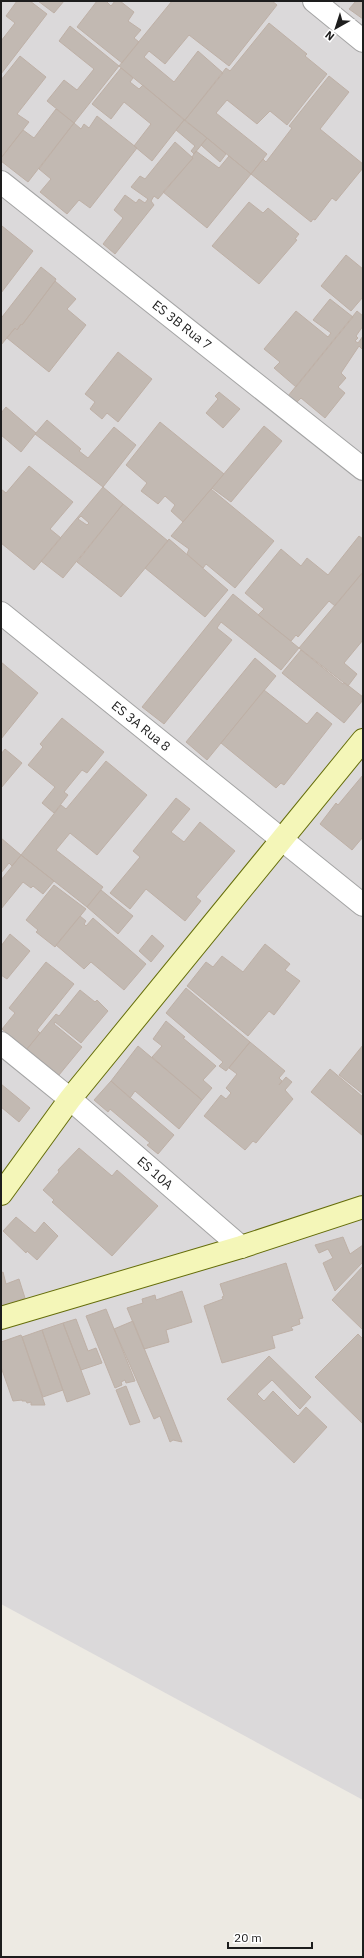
<svg xmlns="http://www.w3.org/2000/svg" width="364" height="1958" font-family="'IBM Plex Sans',sans-serif">
  <rect width="100%" height="100%" fill="#edeae3"/>
  <path fill="#dbd9da" d="M 1,1 L 363,1 L 363,1800 L 1,1604 Z"/>
  <path fill="#c2b9b2" stroke="#beb0a6" fill-rule="evenodd" d="M 17,1 L 30,1 L 47,14 L 1,74 L 1,41 L 15,23 L 6,16 Z
    M 38,1 L 64,1 L 54,13 Z
    M 97,1 L 106,1 L 111,6 L 115,1 L 120,1 L 134,12 L 128,21 L 141,30 L 134,38 L 139,42 L 122,63 L 77,27 Z
    M 172,1 L 272,1 L 277,5 L 229,66 L 189,35 L 165,64 L 149,51 L 144,57 L 174,82 L 198,51 L 223,73 L 185,120 L 119,66 Z
    M 356,1 L 363,1 L 363,19 L 349,9 Z
    M 269,23 L 307,54 L 305,56 L 327,74 L 287,125 L 270,111 L 257,124 L 227,100 L 216,113 L 267,154 L 251,174 L 185,120 L 226,68 L 230,71 Z
    M 70,26 L 119,66 L 74,123 L 47,101 L 64,80 L 77,90 L 94,69 L 59,41 Z
    M 20,56 L 46,77 L 17,114 L 29,122 L 1,158 L 1,80 Z
    M 121,68 L 133,78 L 130,82 L 139,89 L 143,85 L 184,120 L 152,161 L 134,146 L 151,124 L 124,102 L 111,119 L 92,104 Z
    M 329,76 L 349,92 L 320,129 L 363,164 L 363,168 L 336,201 L 332,198 L 315,220 L 313,219 L 311,222 L 251,174 L 263,159 L 266,162 L 292,128 L 289,126 Z
    M 56,109 L 74,123 L 28,182 L 1,161 L 1,158 L 23,130 L 34,138 Z
    M 97,116 L 137,148 L 90,208 L 79,200 L 67,214 L 40,192 L 51,179 L 39,169 L 74,123 L 81,129 L 84,124 L 89,128 Z
    M 184,120 L 207,138 L 194,154 L 191,151 L 195,146 L 176,130 Z
    M 207,138 L 226,154 L 220,162 L 201,145 Z
    M 175,142 L 193,158 L 158,199 L 154,196 L 151,201 L 154,205 L 115,254 L 103,244 L 123,218 L 114,210 L 125,195 L 136,203 L 139,199 L 145,203 L 148,199 L 131,187 L 140,176 L 145,179 Z
    M 196,151 L 219,168 L 229,156 L 251,174 L 207,228 L 163,192 L 193,158 L 192,157 Z
    M 249,202 L 263,213 L 268,208 L 299,234 L 295,239 L 297,240 L 259,284 L 212,246 Z
    M 2,226 L 33,251 L 1,293 L 1,227 Z
    M 346,255 L 363,269 L 363,297 L 351,311 L 321,286 Z
    M 41,267 L 56,279 L 55,281 L 22,325 L 21,324 L 17,330 L 15,328 L 1,345 L 1,316 L 2,317 Z
    M 55,281 L 76,299 L 67,309 L 86,325 L 49,372 L 7,338 L 15,328 L 17,330 L 21,324 L 22,325 Z
    M 330,299 L 353,317 L 296,387 L 274,368 L 280,362 L 264,349 L 296,311 L 328,337 L 331,333 L 313,320 Z
    M 357,311 L 363,316 L 363,326 L 356,336 L 358,338 L 355,341 L 358,343 L 363,336 L 363,350 L 359,346 L 341,373 L 346,378 L 338,387 L 345,393 L 325,418 L 301,398 L 297,402 L 288,396 Z
    M 118,352 L 152,379 L 118,422 L 107,413 L 102,419 L 90,409 L 95,402 L 85,394 Z
    M 219,392 L 240,409 L 223,428 L 206,413 L 218,399 L 215,396 Z
    M 6,407 L 36,433 L 21,452 L 1,435 L 1,413 Z
    M 47,420 L 81,449 L 79,451 L 88,458 L 114,427 L 136,445 L 103,487 L 35,434 Z
    M 160,422 L 224,474 L 183,522 L 171,511 L 175,505 L 165,496 L 158,504 L 141,491 L 147,483 L 126,465 Z
    M 264,426 L 282,441 L 231,502 L 212,488 Z
    M 29,466 L 73,502 L 50,529 L 61,538 L 34,570 L 1,543 L 1,489 L 6,493 Z
    M 103,487 L 123,504 L 63,578 L 41,561 ZM 81,516 L 89,523 L 87,525 L 78,519 Z
    M 211,489 L 274,541 L 235,588 L 206,564 L 203,568 L 187,554 L 189,549 L 171,536 Z
    M 123,504 L 168,541 L 121,597 L 77,562 Z
    M 359,536 L 363,539 L 363,572 L 335,606 L 329,601 L 298,637 L 296,635 L 291,641 L 258,615 L 264,609 L 245,593 L 281,549 L 301,566 L 307,558 L 328,575 Z
    M 169,539 L 228,590 L 205,617 L 145,568 Z
    M 362,573 L 363,640 L 344,663 L 357,674 L 348,686 L 299,648 Z
    M 233,594 L 299,648 L 281,670 L 221,622 L 217,628 L 232,640 L 164,724 L 142,707 Z
    M 301,650 L 343,684 L 345,683 L 363,697 L 363,700 L 344,723 L 282,673 Z
    M 255,658 L 276,676 L 207,760 L 186,742 Z
    M 1,662 L 38,693 L 1,739 Z
    M 264,690 L 307,724 L 317,712 L 332,724 L 284,785 L 281,783 L 276,788 L 221,743 Z
    M 62,718 L 104,752 L 87,773 L 82,770 L 64,792 L 68,795 L 54,813 L 42,803 L 55,787 L 28,765 L 43,747 L 40,744 Z
    M 5,749 L 22,763 L 1,788 L 1,754 Z
    M 106,761 L 147,795 L 97,855 L 70,833 L 56,850 L 103,887 L 87,907 L 21,855 L 61,805 L 66,809 Z
    M 363,775 L 363,837 L 352,850 L 320,824 L 336,803 L 338,805 Z
    M 176,798 L 190,809 L 171,832 L 184,842 L 200,822 L 235,851 L 196,897 L 201,901 L 185,921 L 146,889 L 130,909 L 110,893 L 140,857 L 133,851 Z
    M 1,838 L 21,855 L 12,866 L 9,863 L 1,873 Z
    M 21,855 L 54,881 L 43,894 L 33,886 L 31,888 L 23,882 L 1,909 L 1,880 Z
    M 54,885 L 86,909 L 55,947 L 36,932 L 38,930 L 26,920 Z
    M 101,890 L 133,916 L 118,934 L 87,907 Z
    M 80,916 L 86,921 L 84,924 L 86,926 L 93,918 L 146,964 L 124,990 L 91,962 L 84,969 L 56,945 Z
    M 10,934 L 30,951 L 7,979 L 1,975 L 1,946 Z
    M 152,935 L 164,946 L 151,962 L 139,951 Z
    M 265,944 L 290,964 L 285,970 L 300,981 L 274,1015 L 269,1011 L 248,1036 L 187,986 L 206,962 L 213,967 L 222,956 L 243,972 Z
    M 46,962 L 74,984 L 37,1030 L 40,1033 L 27,1049 L 2,1029 L 15,1013 L 9,1008 Z
    M 186,988 L 250,1042 L 226,1071 L 219,1066 L 223,1062 L 166,1013 Z
    M 80,990 L 95,1002 L 97,1000 L 108,1011 L 81,1043 L 55,1022 L 54,1024 L 82,1047 L 59,1075 L 27,1049 L 56,1014 L 59,1016 Z
    M 166,1021 L 185,1037 L 183,1038 L 216,1066 L 203,1080 L 212,1088 L 202,1100 L 152,1057 L 162,1046 L 153,1039 Z
    M 250,1042 L 285,1071 L 279,1078 L 282,1081 L 279,1085 L 286,1077 L 292,1082 L 285,1090 L 293,1099 L 256,1143 L 253,1141 L 245,1150 L 204,1116 L 221,1095 L 226,1099 L 231,1093 L 226,1088 L 237,1074 L 229,1068 Z
    M 363,1045 L 363,1094 L 339,1075 Z
    M 138,1046 L 202,1100 L 179,1129 L 135,1091 L 130,1098 L 111,1081 Z
    M 330,1069 L 363,1097 L 363,1136 L 311,1092 Z
    M 111,1081 L 174,1135 L 158,1154 L 147,1145 L 150,1143 L 110,1109 L 108,1112 L 94,1100 Z
    M 1,1084 L 30,1108 L 19,1122 L 1,1107 Z
    M 79,1148 L 112,1176 L 117,1170 L 158,1206 L 112,1256 L 52,1202 L 54,1200 L 43,1190 L 59,1172 L 58,1170 Z
    M 16,1217 L 35,1233 L 44,1222 L 58,1236 L 37,1260 L 27,1251 L 26,1253 L 3,1231 Z
    M 343,1237 L 350,1254 L 363,1245 L 363,1262 L 335,1291 L 323,1263 L 333,1258 L 328,1249 L 319,1253 L 315,1245 Z
    M 286,1263 L 303,1318 L 299,1319 L 300,1324 L 291,1327 L 293,1330 L 272,1336 L 275,1348 L 222,1363 L 204,1306 L 223,1299 L 222,1297 L 224,1296 L 220,1284 Z
    M 363,1266 L 363,1330 L 332,1300 Z
    M 3,1272 L 6,1284 L 19,1279 L 25,1298 L 1,1306 L 1,1273 Z
    M 182,1291 L 192,1322 L 166,1330 L 169,1342 L 144,1349 L 127,1308 L 143,1303 L 142,1299 L 155,1295 L 156,1300 Z
    M 106,1309 L 135,1381 L 126,1383 L 125,1380 L 121,1382 L 122,1385 L 115,1388 L 86,1316 Z
    M 76,1319 L 88,1351 L 96,1348 L 102,1363 L 81,1370 L 63,1323 Z
    M 133,1321 L 170,1412 L 182,1442 L 173,1440 L 170,1442 L 160,1416 L 154,1419 L 114,1329 Z
    M 63,1323 L 90,1394 L 67,1402 L 42,1330 Z
    M 42,1330 L 63,1390 L 43,1397 L 22,1337 Z
    M 358,1334 L 363,1339 L 363,1424 L 315,1377 Z
    M 21,1335 L 22,1337 L 45,1405 L 31,1405 L 31,1402 L 27,1403 L 26,1401 L 22,1401 L 22,1400 L 13,1401 L 1,1367 L 1,1342 Z
    M 269,1356 L 311,1397 L 300,1409 L 272,1380 L 257,1394 L 264,1401 L 273,1391 L 298,1416 L 306,1407 L 327,1427 L 294,1463 L 227,1399 Z
    M 126,1386 L 140,1422 L 130,1425 L 116,1390 Z"/>
  <g fill="none" stroke-linecap="round" stroke-linejoin="round">
    <defs>
      <path id="street" d="M 314,1 L 363,41
        M 1,182 L 363,469
        M 1,613 L 363,905
        M 1,1043 L 70,1099 L 241,1247"/>
      <path id="secondary" d="M 1,1194 L 70,1099 L 363,740
        M 1,1318 L 241,1247 L 363,1207"/>
    </defs>
    <use href="#street" stroke="#a4a4a4" stroke-width="24"/>
    <use href="#secondary" stroke="#656d0a" stroke-width="24"/>
    <use href="#street" stroke="#fff" stroke-width="22"/>
    <use href="#secondary" stroke="#f4f6b8" stroke-width="22"/>
  </g>
  <g text-anchor="middle" dominant-baseline="central" stroke-width="3.5" stroke-linejoin="round" paint-order="stroke">
    <g font-size="13" fill="#1d1d1d" stroke="#fff">
      <text transform="translate(182 325) rotate(38)">ES 3B Rua 7</text>
      <text transform="translate(141 726) rotate(39)">ES 3A Rua 8</text>
      <text transform="translate(155 1173) rotate(41)">ES 10A</text>
    </g>
  </g>
  <rect width="364" height="1958" fill="none" stroke="#1d1d1d" stroke-width="4"/>
  <g transform="translate(336 28) rotate(219)" stroke="#ffffff" stroke-width="3" paint-order="stroke">
  <path d="M0-3L7 15L0 10L-7 15Z" fill="#1d1d1d"/>
  <text y="-6" font-size="11" font-weight="bold" text-anchor="middle" fill="#1d1d1d">N</text>
  </g>
  <path d="M228 1942v6h84v-6" fill="none" stroke="#1d1d1d" stroke-width="2"/>
  <text x="234" y="1942" font-size="12" fill="#1d1d1d" stroke="#ffffff" stroke-width="3" paint-order="stroke">20 m</text>
</svg>
